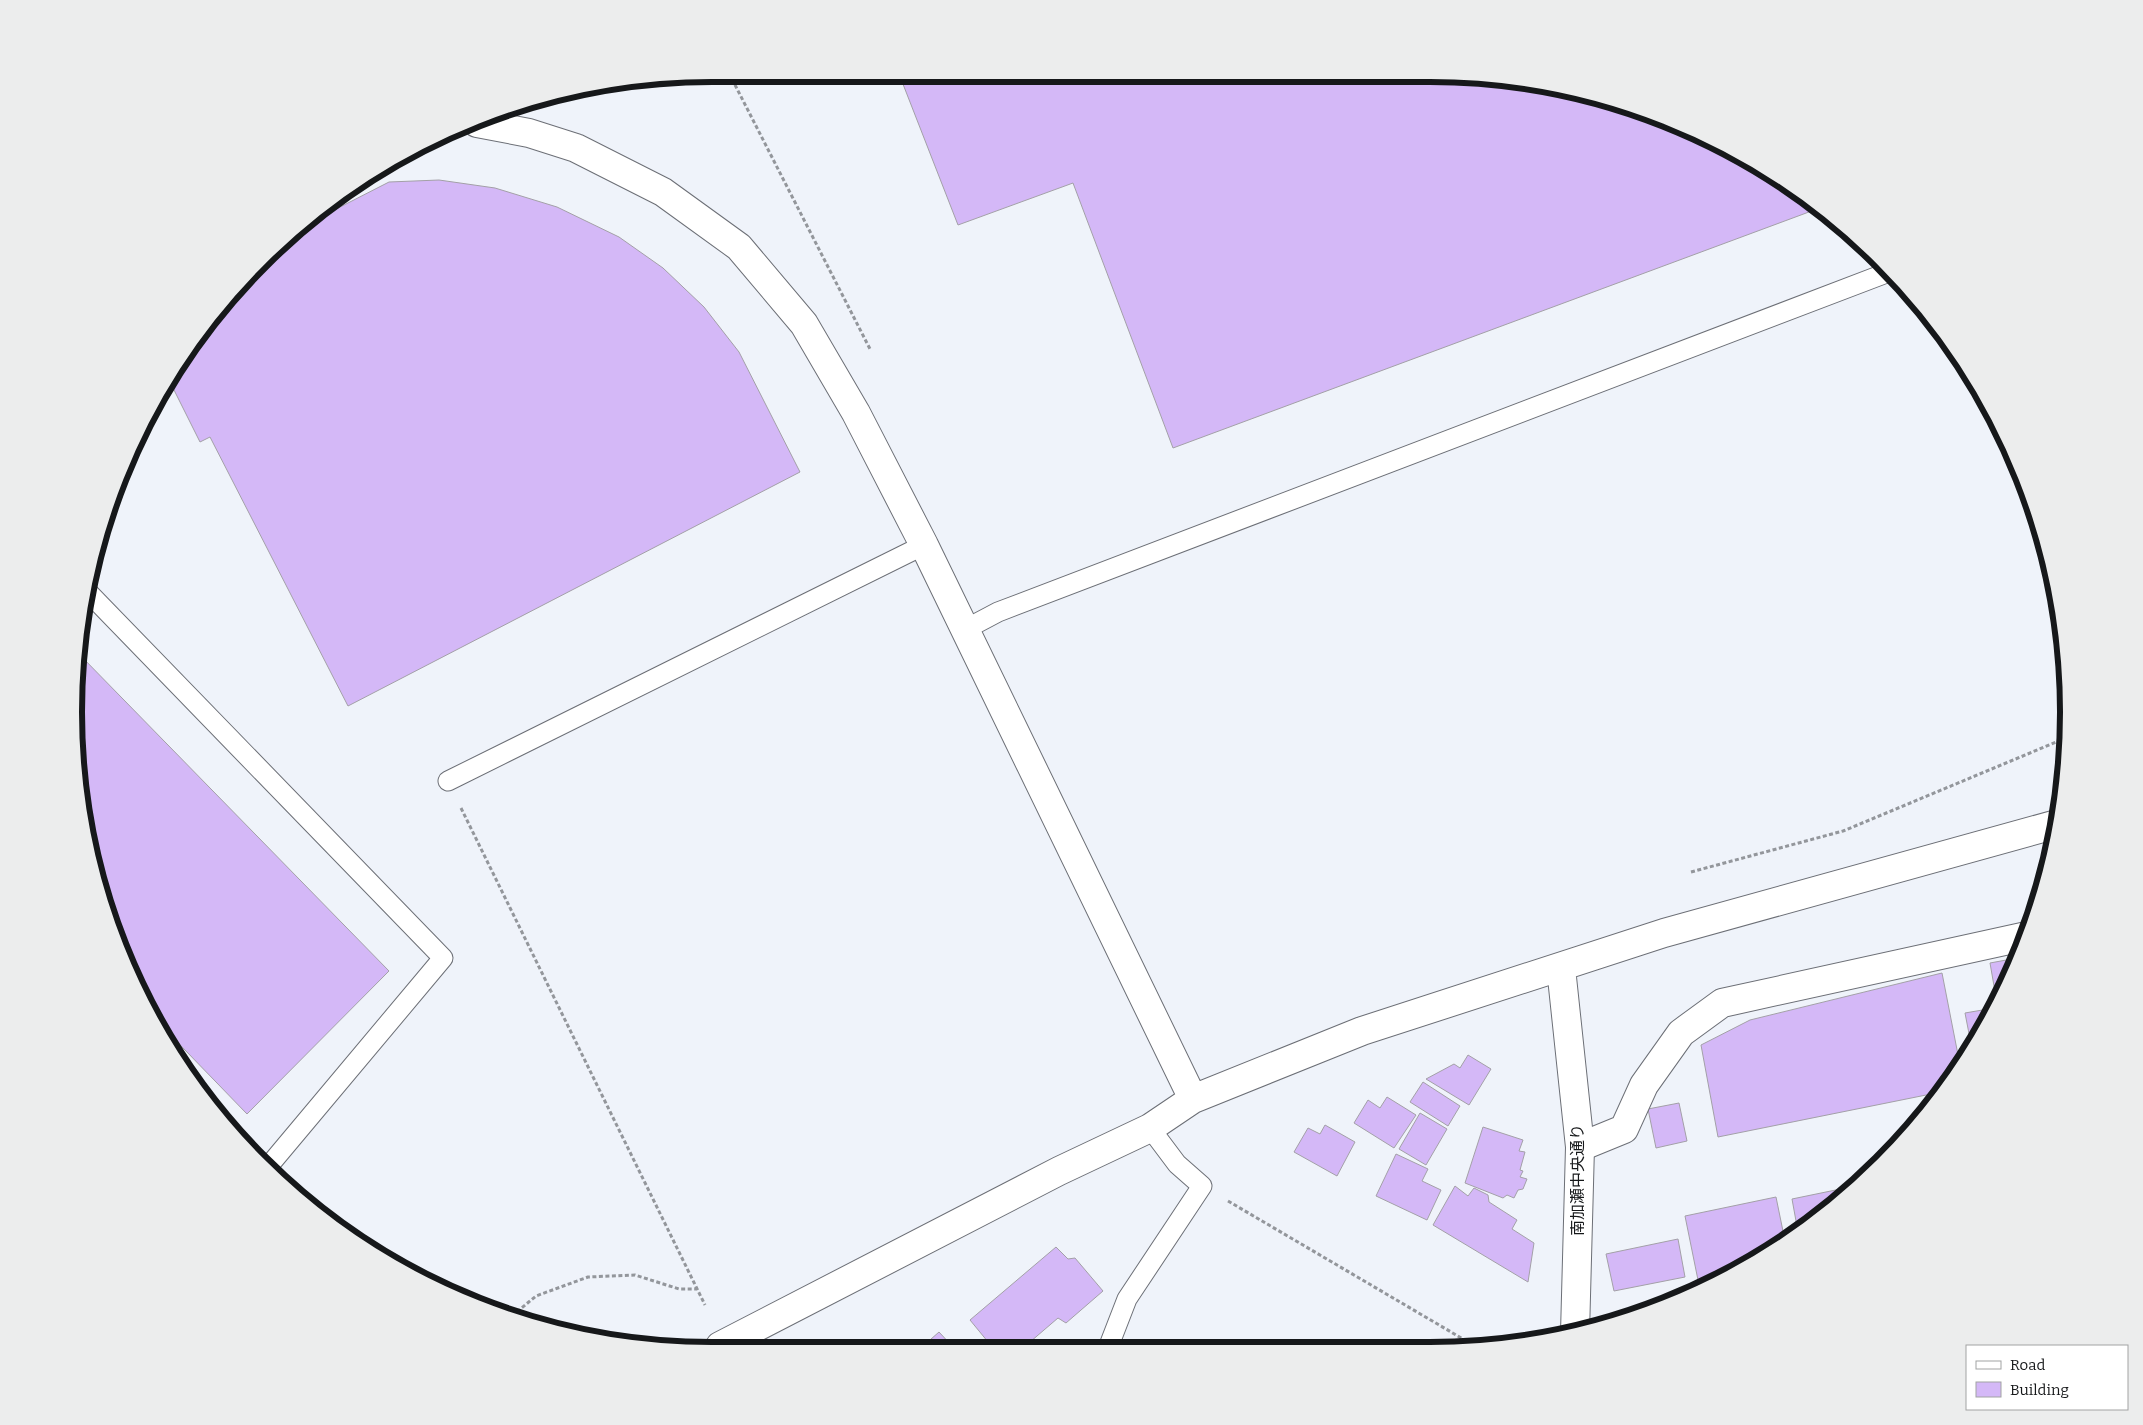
<svg xmlns="http://www.w3.org/2000/svg" width="2143" height="1425" font-family="Bitter,'Noto Sans JP',serif">
  <rect width="100%" height="100%" fill="#eff3fa"/>
  <path fill="#d4b8f7" stroke="#a3a0a7" d="M 901,79 L 1514,79 L 1636,108 L 1713,140 L 1817,209 L 1173,448 L 1073,183 L 958,225 Z
    M 439,180 L 495,188 L 557,207 L 619,237 L 663,268 L 704,307 L 739,352 L 800,472 L 348,706 L 210,437 L 200,442 L 171,384 L 206,323 L 261,261 L 303,226 L 389,182 Z
    M 78,653 L 389,971 L 247,1114 L 154,1018 L 95,878 L 79,796 L 75,671 Z
    M 2017,958 L 1997,1003 L 1990,963 Z
    M 1942,973 L 1960,1065 L 1941,1092 L 1718,1137 L 1701,1045 L 1750,1020 Z
    M 1994,1008 L 1984,1032 L 1972,1049 L 1965,1013 Z
    M 1468,1055 L 1491,1069 L 1469,1105 L 1426,1079 L 1454,1064 L 1460,1068 Z
    M 1423,1082 L 1460,1106 L 1448,1126 L 1410,1102 Z
    M 1387,1097 L 1416,1115 L 1394,1148 L 1354,1123 L 1368,1100 L 1380,1108 Z
    M 1679,1103 L 1687,1141 L 1656,1148 L 1648,1109 Z
    M 1420,1113 L 1447,1129 L 1426,1165 L 1399,1149 Z
    M 1325,1125 L 1355,1142 L 1337,1176 L 1294,1152 L 1308,1128 L 1320,1134 Z
    M 1483,1127 L 1523,1140 L 1519,1151 L 1525,1152 L 1520,1170 L 1523,1171 L 1520,1177 L 1527,1179 L 1523,1189 L 1518,1190 L 1514,1198 L 1507,1195 L 1503,1198 L 1465,1183 Z
    M 1396,1154 L 1428,1169 L 1422,1181 L 1441,1190 L 1427,1220 L 1376,1196 Z
    M 1455,1186 L 1468,1196 L 1474,1188 L 1488,1195 L 1489,1202 L 1517,1220 L 1512,1229 L 1534,1243 L 1528,1282 L 1433,1225 Z
    M 1855,1186 L 1819,1219 L 1798,1232 L 1792,1199 Z
    M 1776,1197 L 1785,1241 L 1721,1280 L 1699,1285 L 1685,1216 Z
    M 1678,1239 L 1685,1277 L 1614,1291 L 1606,1254 Z
    M 1056,1247 L 1068,1259 L 1075,1258 L 1103,1291 L 1066,1323 L 1058,1318 L 1023,1348 L 993,1348 L 970,1320 Z
    M 939,1332 L 953,1347 L 922,1347 Z"/>
  <g fill="none" stroke-linecap="round" stroke-linejoin="round">
    <defs>
      <path id="service" d="M 86,590 L 443,958 L 267,1168
        M 964,630 L 998,612 L 1889,272
        M 448,781 L 924,545
        M 1108,1348 L 1127,1299 L 1202,1186 L 1177,1164 L 1150,1128"/>
      <path id="minor" d="M 1580,1147 L 1624,1129 L 1644,1085 L 1681,1033 L 1722,1003 L 2027,936"/>
      <path id="tertiary" d="M 477,123 L 529,133 L 576,148 L 663,192 L 739,247 L 804,324 L 856,413 L 924,545 L 1193,1099
        M 1561,968 L 1580,1147 L 1575,1333
        M 720,1346 L 1059,1171 L 1150,1128 L 1193,1099 L 1362,1031 L 1664,933 L 2057,824"/>
    </defs>
    <use href="#service" stroke="#6c6f76" stroke-width="21"/>
    <use href="#minor" stroke="#6c6f76" stroke-width="30"/>
    <use href="#tertiary" stroke="#6c6f76" stroke-width="30"/>
    <path stroke="#93969b" stroke-width="3" stroke-dasharray="4 2.5" stroke-linecap="butt" d="M 732,79 L 870,349
      M 461,808 L 705,1305
      M 1691,872 L 1843,831 L 2066,738
      M 1228,1201 L 1480,1349
      M 512,1316 L 536,1296 L 588,1277 L 635,1275 L 679,1289 L 696,1289"/>
    <use href="#service" stroke="#fff" stroke-width="19"/>
    <use href="#minor" stroke="#fff" stroke-width="28"/>
    <use href="#tertiary" stroke="#fff" stroke-width="28"/>
  </g>
  <g text-anchor="middle" dominant-baseline="central" stroke-width="4.5" stroke-linejoin="round" paint-order="stroke">
    <g font-size="16" fill="#16181a" stroke="#fff">
      <text transform="translate(1577 1180) rotate(-90)">南加瀬中央通り</text>
    </g>
  </g>
  <path d="M0 0H2143V1425H0ZM712 82H1430A630 630 0 0 1 2060 712V712A630 630 0 0 1 1430 1342H712A630 630 0 0 1 82 712V712A630 630 0 0 1 712 82Z" fill="#eceded" fill-rule="evenodd"/>
  <path fill="none" stroke="#16181a" stroke-width="6" d="M712 82H1430A630 630 0 0 1 2060 712V712A630 630 0 0 1 1430 1342H712A630 630 0 0 1 82 712V712A630 630 0 0 1 712 82Z"/>
  <rect x="1966" y="1345" width="162" height="65" fill="#ffffff" stroke="#a2a3a3"/>
  <rect x="1976" y="1361" width="25" height="8" fill="#ffffff" stroke="#a2a3a3"/>
  <text x="2010" y="1370" font-size="15" fill="#16181a">Road</text>
  <rect x="1976" y="1382" width="25" height="15" fill="#d4b8f7" stroke="#a2a3a3"/>
  <text x="2010" y="1395" font-size="15" fill="#16181a">Building</text>
</svg>
